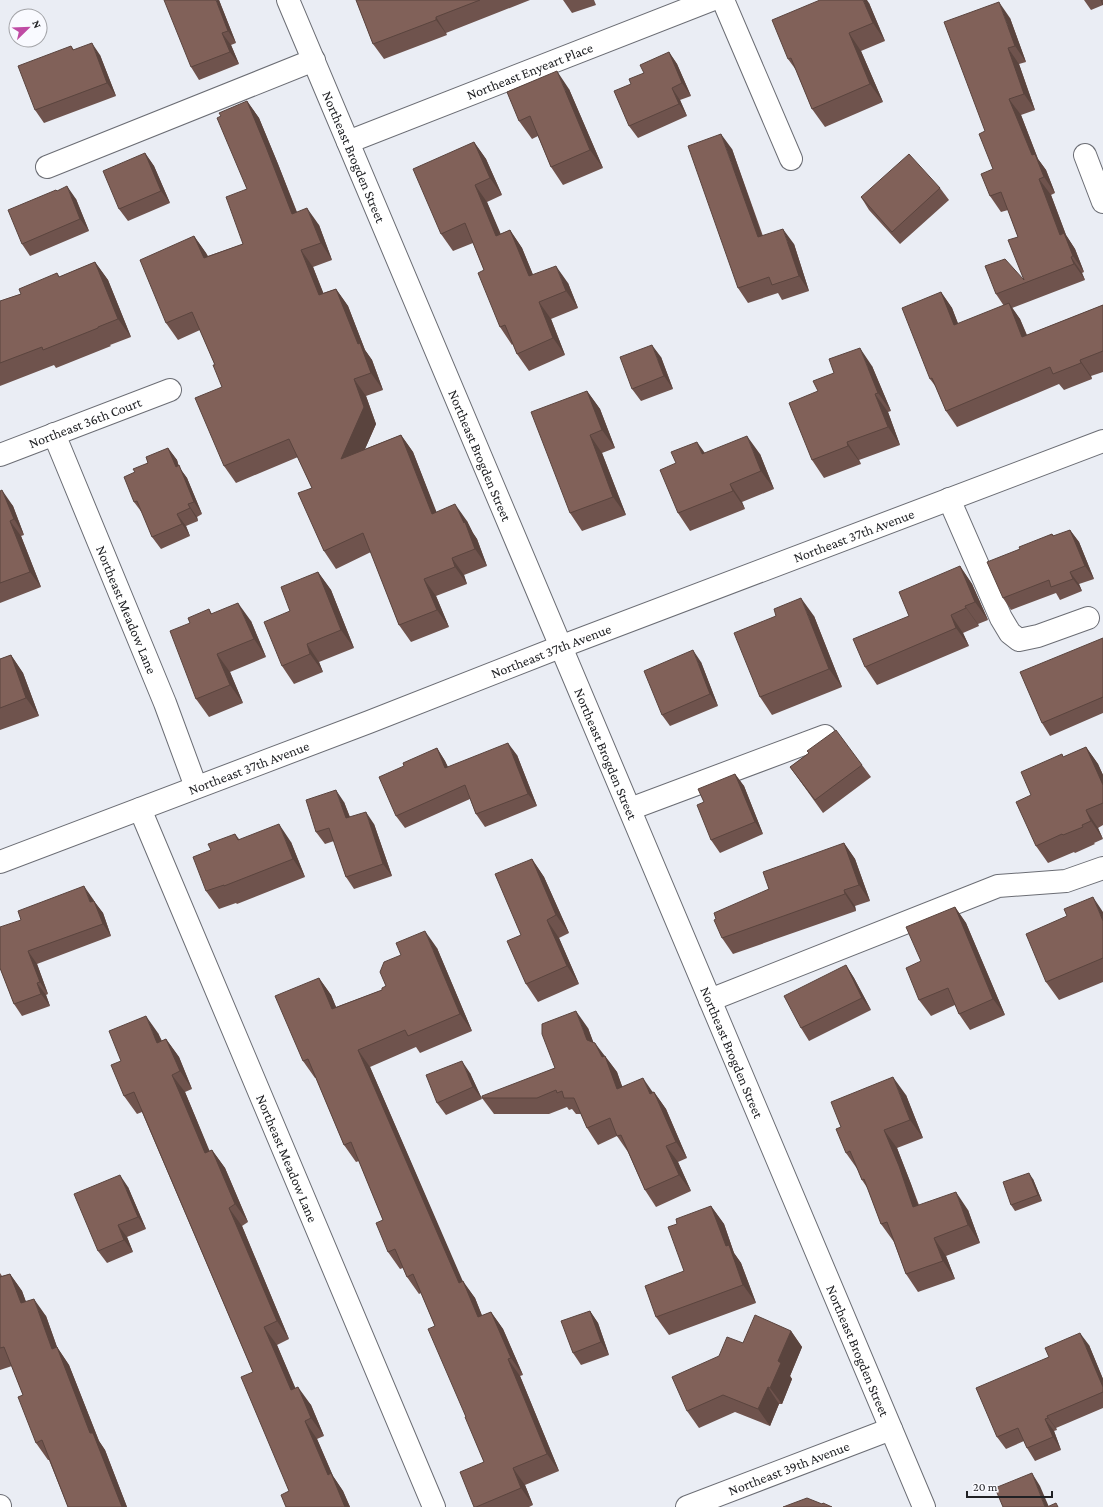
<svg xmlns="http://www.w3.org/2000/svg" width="1103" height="1507" font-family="'Crimson Pro',serif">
  <rect width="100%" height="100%" fill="#eaedf4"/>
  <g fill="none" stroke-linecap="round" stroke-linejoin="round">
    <defs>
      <g id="minor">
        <path id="s1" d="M 288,0 C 500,503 712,1005 924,1507"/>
        <path d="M 723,0 L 791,159"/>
        <path id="s2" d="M 348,142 L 711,0"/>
        <path d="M 1085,155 L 1103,202"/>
        <path d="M 47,167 L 314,60"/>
        <path id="s3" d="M 54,434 L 165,703 L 196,787"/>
        <path id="s4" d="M 0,455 L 170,390"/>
        <path d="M 949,499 L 1001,618 L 1010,633 L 1019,640 L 1038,636 L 1088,618"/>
        <path id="s5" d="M 140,809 L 434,1507"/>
        <path d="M 630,809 L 825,736"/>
        <path id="s6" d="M 0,862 L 369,722 L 560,647 L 1103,441"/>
        <path d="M 710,1000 L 998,886 L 1066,881 L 1103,868"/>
        <path d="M 0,1506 L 0,1507"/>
        <path id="s7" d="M 687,1507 L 891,1429"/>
      </g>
    </defs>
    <use href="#minor" stroke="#6b6d74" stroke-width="24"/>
    <use href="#minor" stroke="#fff" stroke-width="22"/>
  </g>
  <path fill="#6f534d" d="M 219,0 L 236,43 L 231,45 L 239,64 L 199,80 L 191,67 Z
    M 356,0 L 530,0 L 446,33 L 447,35 L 384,59 L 373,44 Z
    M 563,0 L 594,0 L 596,5 L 572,13 Z
    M 1084,0 L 1103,0 L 1103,5 L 1091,10 Z
    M 869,3 L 885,41 L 861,51 L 883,102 L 825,127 L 812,109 L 796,70 L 788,59 Z
    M 1010,18 L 1026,62 L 1019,64 L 1035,110 L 1021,115 L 1038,159 L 1046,170 L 1055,193 L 1051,195 L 1066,235 L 1075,249 L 1084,272 L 1082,273 L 1085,280 L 1012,308 L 1020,319 L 1027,335 L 1103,305 L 1103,372 L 1091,376 L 1092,379 L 1064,390 L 1059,384 L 957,427 L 946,411 L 936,387 L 930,379 L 941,292 L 952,308 L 958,324 L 1004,306 L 996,294 L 1024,280 L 1018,237 L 1008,210 L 1001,212 L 990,196 L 993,169 L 985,131 Z
    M 71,46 L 74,50 L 100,55 L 116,96 L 44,123 L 35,110 Z
    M 669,52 L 677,64 L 691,96 L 680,100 L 687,116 L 638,138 L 629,126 L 631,84 Z
    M 569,89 L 603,168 L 563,185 L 551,167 L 538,136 L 532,139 L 519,121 Z
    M 247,101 L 259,118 L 278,164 L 297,212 L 319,225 L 332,260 L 313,267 L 323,293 L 336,289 L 348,306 L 365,350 L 372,360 L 383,390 L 366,396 L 376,424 L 365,449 L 401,435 L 413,452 L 436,512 L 467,521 L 473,533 L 477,539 L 487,566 L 464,575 L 467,584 L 436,596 L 449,627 L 411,642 L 399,625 L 371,552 L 336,569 L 324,551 L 312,488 L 298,457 L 236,483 L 224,466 L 222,387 L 215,365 L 200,330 L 178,340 L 166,323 L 194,236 L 206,253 L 208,256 L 243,244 L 247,189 Z
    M 474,142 L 486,159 L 502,195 L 487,202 L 500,234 L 510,230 L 522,248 L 533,275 L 568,283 L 578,308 L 551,319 L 565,355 L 529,371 L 517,354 L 513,344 L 512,345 L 500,327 L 484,270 L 473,243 L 453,251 L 441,234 Z
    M 732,149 L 763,236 L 794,244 L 809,291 L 782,300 L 778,293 L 748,303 L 738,288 Z
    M 145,153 L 154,166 L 170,203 L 128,221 L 119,209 Z
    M 940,188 L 949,200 L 900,244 L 869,210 L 861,197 Z
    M 57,191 L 76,199 L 89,231 L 30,256 L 22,244 Z
    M 95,262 L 108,280 L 131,337 L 110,345 L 111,346 L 56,368 L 54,365 L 0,386 L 0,301 L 21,294 L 57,273 L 59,277 Z
    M 661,357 L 673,389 L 641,401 L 632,389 Z
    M 872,366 L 891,411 L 888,412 L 900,445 L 859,460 L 861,464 L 824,478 L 812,460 L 818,391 Z
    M 587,391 L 600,409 L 615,448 L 602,453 L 626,515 L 582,531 L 570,513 Z
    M 168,448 L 177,460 L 179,467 L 187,478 L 202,514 L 197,517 L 198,521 L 186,526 L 190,536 L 161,549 L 152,537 L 143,514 L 134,502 L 135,472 Z
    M 705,453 L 760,454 L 774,489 L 742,502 L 745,509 L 690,531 L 678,513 Z
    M 0,491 L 13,506 L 24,535 L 21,536 L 41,587 L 0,603 Z
    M 1070,530 L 1079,542 L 1094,579 L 1079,584 L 1082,591 L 1060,600 L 1056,593 L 1011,610 L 1003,598 L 1020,549 L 1052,534 L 1054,536 Z
    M 960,566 L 972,584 L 988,620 L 978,624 L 979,626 L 963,633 L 969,646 L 877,685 L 865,667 L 909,616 Z
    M 318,572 L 331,590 L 354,648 L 319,662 L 323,672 L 294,684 L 282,666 L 290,611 Z
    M 209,609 L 212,614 L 251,621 L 266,657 L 230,672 L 243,703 L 209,717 L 196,699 L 190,623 Z
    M 814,616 L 842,687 L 772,715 L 760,697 Z
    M 1103,638 L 1103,713 L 1050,736 L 1042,723 Z
    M 11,655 L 23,673 L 39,716 L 0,730 L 0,659 Z
    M 701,662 L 718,706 L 670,726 L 662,715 Z
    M 1086,747 L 1098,764 L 1103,775 L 1103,825 L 1098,828 L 1103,839 L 1094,843 L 1095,844 L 1075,853 L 1074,852 L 1048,863 L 1036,846 L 1031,795 L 1064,757 Z
    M 437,748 L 445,761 L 448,767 L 517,755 L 537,806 L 485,827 L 476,814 L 470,799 L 405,828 L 396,816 L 404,766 Z
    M 807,751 L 862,765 L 871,777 L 823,813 L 790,767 L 809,753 Z
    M 735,774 L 744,786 L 763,834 L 720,853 L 711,840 L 704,802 Z
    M 344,802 L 350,817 L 374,824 L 392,876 L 354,889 L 346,877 L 334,841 L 325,844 L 316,832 Z
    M 235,834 L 239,839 L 291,842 L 305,877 L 237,904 L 236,903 L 219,909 L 206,891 L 211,850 Z
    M 844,843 L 855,859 L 870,901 L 855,906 L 856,911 L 733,954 L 722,938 L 769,889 Z
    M 532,859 L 544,877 L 569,933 L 559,938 L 579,984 L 538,1002 L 526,984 L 521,935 Z
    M 93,899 L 94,901 L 103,913 L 111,936 L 37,964 L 48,994 L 46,995 L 50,1006 L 22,1016 L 14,1004 L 0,968 Z
    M 955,907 L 966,923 L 1005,1015 L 970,1030 L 959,1014 L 955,1005 L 931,1016 L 919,1000 L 921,961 Z
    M 1103,912 L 1103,982 L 1059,1000 L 1046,982 Z
    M 437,948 L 472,1031 L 420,1053 L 416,1047 L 370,1067 L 462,1281 L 475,1298 L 482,1316 L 491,1312 L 503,1329 L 523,1375 L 520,1376 L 559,1471 L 525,1485 L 533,1505 L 529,1507 L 474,1507 L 484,1462 L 466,1417 L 435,1326 L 421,1293 L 419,1294 L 407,1277 L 403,1268 L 400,1269 L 388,1252 L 383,1220 L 359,1161 L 356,1162 L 344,1145 L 316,1078 L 315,1078 L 303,1061 L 319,978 L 331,995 L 336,1007 L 382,990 L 386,986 Z
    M 846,965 L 854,978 L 871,1010 L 809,1041 L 801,1028 Z
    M 588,1028 L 593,1042 L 604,1056 L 605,1056 L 617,1072 L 622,1087 L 654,1092 L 666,1109 L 687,1158 L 678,1162 L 691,1191 L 656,1207 L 645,1190 L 628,1152 L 617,1136 L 598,1145 L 587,1128 L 581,1114 L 576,1114 L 572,1109 L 569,1110 L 567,1107 L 549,1114 L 494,1114 L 482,1098 L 555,1068 Z
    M 158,1033 L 162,1041 L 166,1039 L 179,1057 L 192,1089 L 185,1092 L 197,1121 L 209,1151 L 212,1150 L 225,1168 L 248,1222 L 242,1226 L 289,1339 L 277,1345 L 295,1388 L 311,1405 L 324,1436 L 317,1439 L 333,1476 L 343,1491 L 350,1507 L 286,1507 L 289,1491 L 253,1372 L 142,1112 L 137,1114 L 124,1096 L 121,1061 Z
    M 470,1073 L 482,1099 L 446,1115 L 437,1103 Z
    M 906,1095 L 923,1138 L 897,1148 L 911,1184 L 919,1205 L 968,1210 L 980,1243 L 946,1256 L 955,1279 L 918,1292 L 906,1274 L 894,1242 L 881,1224 L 868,1189 L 862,1180 L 858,1170 L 846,1153 Z
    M 1033,1179 L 1042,1201 L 1015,1211 L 1011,1205 Z
    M 128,1187 L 146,1229 L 127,1237 L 133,1252 L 107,1263 L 98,1251 Z
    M 711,1206 L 724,1224 L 734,1253 L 741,1263 L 756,1303 L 669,1335 L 656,1317 L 684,1271 L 677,1224 Z
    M 0,1273 L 2,1276 L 10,1274 L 22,1291 L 26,1302 L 46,1316 L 57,1347 L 69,1365 L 99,1441 L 105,1450 L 127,1507 L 68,1507 L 49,1460 L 48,1460 L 36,1443 L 23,1395 L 12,1366 L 0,1370 Z
    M 590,1311 L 598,1323 L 609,1355 L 581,1365 L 573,1353 Z
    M 791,1331 L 802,1347 L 790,1376 L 792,1379 L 782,1404 L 779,1404 L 770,1426 L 735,1412 L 699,1428 L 687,1411 L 719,1356 L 743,1343 Z
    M 1089,1345 L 1103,1379 L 1103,1408 L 1056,1428 L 1057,1430 L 1054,1431 L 1061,1450 L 1035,1461 L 1027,1448 L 1024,1441 L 1006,1449 L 997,1437 Z"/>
  <path fill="#5a443e" d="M 216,0 L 219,0 L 236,43 L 228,31 Z
    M 863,0 L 867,0 L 869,3 L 885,41 L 873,23 Z
    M 999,2 L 1010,18 L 1026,62 L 1015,46 Z
    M 436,17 L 446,33 L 447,35 L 436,20 Z
    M 222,33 L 231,45 L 239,64 L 230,52 Z
    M 849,33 L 861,51 L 883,102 L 870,84 Z
    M 92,43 L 100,55 L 116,96 L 107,83 Z
    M 1008,48 L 1019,64 L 1035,110 L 1024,94 Z
    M 669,52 L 677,64 L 691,96 L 682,83 Z
    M 557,71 L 569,89 L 603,168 L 590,150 Z
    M 672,88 L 680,100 L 687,116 L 679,104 Z
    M 1009,99 L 1021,115 L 1038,159 L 1046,170 L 1055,193 L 1044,177 L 1032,155 Z
    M 247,101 L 259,118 L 278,164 L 304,231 L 292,214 Z
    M 721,134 L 732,149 L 768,253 L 758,237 Z
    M 474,142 L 486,159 L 502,195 L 490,178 Z
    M 145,153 L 154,166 L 170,203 L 161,191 Z
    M 1039,179 L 1051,195 L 1066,235 L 1075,249 L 1084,272 L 1073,256 L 1060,235 Z
    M 475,185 L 487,202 L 509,253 L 496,236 Z
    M 67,186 L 76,199 L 89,231 L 80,219 Z
    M 307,208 L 319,225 L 332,260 L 321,243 Z
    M 783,229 L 794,244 L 809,291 L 799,276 Z
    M 510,230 L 522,248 L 541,294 L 529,276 Z
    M 194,236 L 206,253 L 216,275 L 204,258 Z
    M 301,250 L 313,267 L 331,312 L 319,295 Z
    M 1071,257 L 1082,273 L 1085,280 L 1074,264 Z
    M 95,262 L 108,280 L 131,337 L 118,319 Z
    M 556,266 L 568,283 L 578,308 L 566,291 Z
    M 336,289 L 348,306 L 365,350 L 372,360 L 383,390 L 371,373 L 358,344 Z
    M 941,292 L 952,308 L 965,341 L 954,325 Z
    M 539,302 L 551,319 L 565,355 L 553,338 Z
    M 1009,303 L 1020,319 L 1034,353 L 1022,337 Z
    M 652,345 L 661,357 L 673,389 L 664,376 Z
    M 860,348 L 872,366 L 891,411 L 878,393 Z
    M 1080,360 L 1091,376 L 1092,379 L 1081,363 Z
    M 354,379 L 366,396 L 376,424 L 353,476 L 341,459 Z
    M 587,391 L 600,409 L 615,448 L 602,430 Z
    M 875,394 L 888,412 L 900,445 L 888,427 Z
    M 401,435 L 413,452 L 444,531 L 432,514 Z
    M 590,435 L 602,453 L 626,515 L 613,497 Z
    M 747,436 L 760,454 L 774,489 L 761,471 Z
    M 697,442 L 710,460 L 702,454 Z
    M 847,442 L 859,460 L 861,464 L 848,446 Z
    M 168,448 L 177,460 L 179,467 L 187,478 L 202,514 L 194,502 L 176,467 Z
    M 730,484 L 742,502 L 745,509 L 733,491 Z
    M 2,490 L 13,506 L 24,535 L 14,519 Z
    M 188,504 L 197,517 L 198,521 L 190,508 Z
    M 455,504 L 467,521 L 473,533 L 477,539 L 487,566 L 475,549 Z
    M 177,514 L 186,526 L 190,536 L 182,524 Z
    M 10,521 L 21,536 L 41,587 L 30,572 Z
    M 1070,530 L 1079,542 L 1094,579 L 1085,566 Z
    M 452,558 L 464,575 L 467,584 L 455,567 Z
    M 960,566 L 972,584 L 988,620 L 975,602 Z
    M 318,572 L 331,590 L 354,648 L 341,630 Z
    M 1070,572 L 1079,584 L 1082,591 L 1073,579 Z
    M 424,579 L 436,596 L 449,627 L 437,610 Z
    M 801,598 L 814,616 L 842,687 L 829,669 Z
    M 238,603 L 251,621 L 266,657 L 254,639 Z
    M 965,606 L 978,624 L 979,626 L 966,608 Z
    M 951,615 L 963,633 L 969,646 L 956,628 Z
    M 307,644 L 319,662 L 323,672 L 310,654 Z
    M 693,650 L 701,662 L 718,706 L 710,694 Z
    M 217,654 L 230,672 L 243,703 L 230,685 Z
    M 11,655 L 23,673 L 39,716 L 26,698 Z
    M 508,743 L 517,755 L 537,806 L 528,794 Z
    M 1086,747 L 1098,764 L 1103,775 L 1103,785 Z
    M 437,748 L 445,761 L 454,780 L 445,768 Z
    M 735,774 L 744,786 L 763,834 L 755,822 Z
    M 336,790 L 344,802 L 355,831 L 346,818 Z
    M 1086,810 L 1098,828 L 1103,839 L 1091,821 Z
    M 366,812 L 374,824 L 392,876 L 383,864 Z
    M 279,824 L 291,842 L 305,877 L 293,859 Z
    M 844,843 L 855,859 L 870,901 L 859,885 Z
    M 532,859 L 544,877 L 569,933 L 556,915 Z
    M 84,886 L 93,899 L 99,915 L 90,902 Z
    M 844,890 L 855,906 L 856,911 L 845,894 Z
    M 1093,897 L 1103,912 L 1103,921 Z
    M 94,901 L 103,913 L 111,936 L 103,924 Z
    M 955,907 L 966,923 L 1005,1015 L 993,999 Z
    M 547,920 L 559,938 L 579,984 L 567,966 Z
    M 425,931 L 437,948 L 472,1031 L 460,1014 Z
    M 28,951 L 37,964 L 48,994 L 40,982 Z
    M 846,965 L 854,978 L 871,1010 L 862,998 Z
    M 319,978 L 331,995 L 344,1026 L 332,1009 Z
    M 37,983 L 46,995 L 50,1006 L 41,994 Z
    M 576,1011 L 588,1028 L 599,1057 L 587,1040 Z
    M 146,1016 L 158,1033 L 170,1061 L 157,1043 Z
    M 166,1039 L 179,1057 L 192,1089 L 180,1071 Z
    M 595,1043 L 617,1072 L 629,1105 L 617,1089 Z
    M 358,1050 L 370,1067 L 471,1300 L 459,1283 Z
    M 462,1061 L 470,1073 L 482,1099 L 473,1087 Z
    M 172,1075 L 185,1092 L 218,1171 L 205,1153 Z
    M 893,1077 L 906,1095 L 923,1138 L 910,1120 Z
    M 643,1078 L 654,1094 L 650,1094 Z
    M 654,1092 L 666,1109 L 687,1158 L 676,1142 Z
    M 884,1130 L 897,1148 L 911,1184 L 925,1225 L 913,1207 Z
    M 666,1146 L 678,1162 L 691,1191 L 679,1175 Z
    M 212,1150 L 225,1168 L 248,1222 L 235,1204 Z
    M 1029,1173 L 1033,1179 L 1042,1201 L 1038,1195 Z
    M 120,1175 L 128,1187 L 146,1229 L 138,1217 Z
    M 956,1192 L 968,1210 L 980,1243 L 968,1225 Z
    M 711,1206 L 724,1224 L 734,1253 L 741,1263 L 756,1303 L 743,1285 L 726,1246 Z
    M 229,1208 L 242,1226 L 289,1339 L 277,1321 Z
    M 118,1225 L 127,1237 L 133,1252 L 124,1240 Z
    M 934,1238 L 946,1256 L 955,1279 L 943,1261 Z
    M 10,1274 L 22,1291 L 33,1321 L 21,1303 Z
    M 463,1281 L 475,1298 L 490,1335 L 478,1317 Z
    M 34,1299 L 46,1316 L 57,1347 L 69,1365 L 99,1441 L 105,1450 L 127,1507 L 122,1507 L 52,1349 Z
    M 590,1311 L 598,1323 L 609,1355 L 601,1342 Z
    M 491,1312 L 503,1329 L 523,1375 L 511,1358 Z
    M 264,1327 L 277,1345 L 304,1408 L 291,1390 Z
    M 791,1331 L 802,1347 L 790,1376 L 792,1379 L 782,1404 L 770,1388 L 778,1361 Z
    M 1080,1333 L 1089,1345 L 1103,1379 L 1103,1387 Z
    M 508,1359 L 520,1376 L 559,1471 L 547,1454 Z
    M 298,1387 L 311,1405 L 324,1436 L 311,1418 Z
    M 768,1387 L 779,1404 L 770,1426 L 758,1409 Z
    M 1047,1416 L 1056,1428 L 1057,1430 L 1048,1418 Z
    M 1045,1419 L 1054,1431 L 1061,1450 L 1053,1437 Z
    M 305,1421 L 317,1439 L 333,1476 L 343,1491 L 350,1507 L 345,1507 L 328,1475 Z
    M 513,1468 L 525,1485 L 533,1505 L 521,1488 Z
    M 1032,1473 L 1040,1486 L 1049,1507 L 1045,1507 Z"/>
  <path fill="#816159" stroke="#5a443e" d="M 164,0 L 216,0 L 228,31 L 222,33 L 230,52 L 191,67 Z
    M 356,0 L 480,0 L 436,17 L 436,20 L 373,44 Z
    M 820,0 L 863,0 L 873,23 L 849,33 L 870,84 L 812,109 L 791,58 L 788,59 L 772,20 Z
    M 1101,0 L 1103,0 L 1103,5 Z
    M 999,2 L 1015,46 L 1008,48 L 1024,94 L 1009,99 L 1032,155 L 1035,154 L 1044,177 L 1039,179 L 1060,235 L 1064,233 L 1073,256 L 1071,257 L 1074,264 L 996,294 L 985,266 L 1005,259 L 1024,280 L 1008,240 L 1018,237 L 1001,192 L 990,196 L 981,174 L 993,169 L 979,134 L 985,131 L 944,22 Z
    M 92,43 L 107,83 L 35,110 L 18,66 L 71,46 L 73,50 Z
    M 669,52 L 682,83 L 672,88 L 679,104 L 629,126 L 614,91 L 631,84 L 629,79 L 644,73 L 640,65 Z
    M 557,71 L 590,150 L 551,167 L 530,116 L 519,121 L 507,92 Z
    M 247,101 L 266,147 L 292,214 L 307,208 L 321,243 L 301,250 L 319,295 L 336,289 L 358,344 L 360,343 L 371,373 L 354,379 L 364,407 L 341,459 L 401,435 L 432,514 L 455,504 L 464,523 L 465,522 L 475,549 L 452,558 L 455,567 L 424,579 L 437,610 L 399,625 L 363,533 L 324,551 L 298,493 L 312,488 L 289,439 L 224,466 L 195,398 L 222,387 L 213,365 L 215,365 L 192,312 L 166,323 L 140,260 L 194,236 L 204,258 L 243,244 L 226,197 L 247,189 L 217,118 L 221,116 L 219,113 Z
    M 721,134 L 758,237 L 783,229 L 799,276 L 772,285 L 769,277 L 738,288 L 688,146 Z
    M 474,142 L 490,178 L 475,185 L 496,236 L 510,230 L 529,276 L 556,266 L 566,291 L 539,302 L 553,338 L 517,354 L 505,325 L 500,327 L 478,273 L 484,270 L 465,223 L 441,234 L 413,169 Z
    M 145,153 L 161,191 L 119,209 L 103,171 Z
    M 909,154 L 940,188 L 892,232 L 861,197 Z
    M 67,186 L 80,219 L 22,244 L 8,210 L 56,190 L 57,191 Z
    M 95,262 L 118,319 L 98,327 L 98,328 L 43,350 L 42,347 L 0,363 L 0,301 L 21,294 L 19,289 L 57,273 L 59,277 Z
    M 941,292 L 954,325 L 1009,303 L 1022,337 L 1103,305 L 1103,351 L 1080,360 L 1081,363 L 1053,374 L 1050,367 L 946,411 L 932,378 L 930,379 L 902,308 Z
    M 652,345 L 664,376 L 632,389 L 620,357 Z
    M 860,348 L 878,393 L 875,394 L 888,427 L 847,442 L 848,446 L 812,460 L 789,403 L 818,391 L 813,381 L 834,373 L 829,359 Z
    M 587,391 L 602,430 L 590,435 L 613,497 L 570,513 L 531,412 Z
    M 747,436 L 761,471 L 730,484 L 733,491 L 678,513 L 660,470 L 676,463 L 671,452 L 697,442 L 702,454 Z
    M 168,448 L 176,467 L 179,465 L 194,502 L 188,504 L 190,508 L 177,514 L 182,524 L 152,537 L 137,501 L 134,502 L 124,477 L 135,472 L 133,469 L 148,463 L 146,457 Z
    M 2,490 L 14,519 L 10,521 L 30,572 L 0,583 L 0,491 Z
    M 1070,530 L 1085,566 L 1070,572 L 1073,579 L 1051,587 L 1049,580 L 1003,598 L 987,562 L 1020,549 L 1019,547 L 1052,534 L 1053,536 Z
    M 960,566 L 975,602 L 965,606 L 966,608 L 951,615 L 956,628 L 865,667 L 853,639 L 909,616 L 899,592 Z
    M 318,572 L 341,630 L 307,644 L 310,654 L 282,666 L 264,622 L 290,611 L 281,587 Z
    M 801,598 L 829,669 L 760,697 L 734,633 L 776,616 L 774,609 Z
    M 238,603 L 254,639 L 217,654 L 230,685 L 196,699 L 170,631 L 190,623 L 188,618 L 209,609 L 211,614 Z
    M 1103,638 L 1103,697 L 1042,723 L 1020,672 Z
    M 693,650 L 710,694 L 662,715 L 644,671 Z
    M 11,655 L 26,698 L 0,708 L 0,659 Z
    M 836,730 L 862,765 L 815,800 L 790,767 L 809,753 L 807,751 Z
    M 508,743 L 528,794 L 476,814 L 465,785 L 396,816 L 379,777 L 404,766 L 403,763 L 437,748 L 445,768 Z
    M 1086,747 L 1103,785 L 1103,803 L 1086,810 L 1091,821 L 1082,825 L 1083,827 L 1063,835 L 1062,834 L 1036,846 L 1016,802 L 1031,795 L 1021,772 L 1062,754 L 1063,757 Z
    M 735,774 L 755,822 L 711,840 L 697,805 L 704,802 L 698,789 Z
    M 336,790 L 346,818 L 366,812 L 383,864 L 346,877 L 329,828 L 316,832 L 306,800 Z
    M 279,824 L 293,859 L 224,886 L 224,885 L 206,891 L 193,857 L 211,850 L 208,844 L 235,834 L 238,840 Z
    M 844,843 L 859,885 L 844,890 L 845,894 L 722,938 L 714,920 L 716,919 L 714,913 L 769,889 L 763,872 Z
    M 532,859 L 556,915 L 547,920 L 567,966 L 526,984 L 507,941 L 521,935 L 495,874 Z
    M 84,886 L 90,902 L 94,901 L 103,924 L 28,951 L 40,982 L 37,983 L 41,994 L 14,1004 L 0,968 L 0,927 L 21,920 L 18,911 Z
    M 1093,897 L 1103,921 L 1103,958 L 1046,982 L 1026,934 L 1067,916 L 1064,909 Z
    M 955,907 L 993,999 L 959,1014 L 948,988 L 919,1000 L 906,968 L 921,961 L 906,927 Z
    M 425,931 L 460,1014 L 408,1036 L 405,1030 L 358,1050 L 459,1283 L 463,1281 L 478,1317 L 491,1312 L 511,1358 L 508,1359 L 547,1454 L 513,1468 L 521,1488 L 476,1507 L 474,1507 L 460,1472 L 484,1462 L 465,1417 L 466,1417 L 428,1329 L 435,1326 L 413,1274 L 407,1277 L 395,1249 L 388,1252 L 376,1223 L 383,1220 L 351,1142 L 344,1145 L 308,1059 L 303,1061 L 275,996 L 319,978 L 332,1009 L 382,990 L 382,988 L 386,986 L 380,972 L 384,962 L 401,955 L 396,943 Z
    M 846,965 L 862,998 L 801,1028 L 784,996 Z
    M 576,1011 L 587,1040 L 595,1043 L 602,1057 L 605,1056 L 617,1089 L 643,1078 L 650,1094 L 654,1092 L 676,1142 L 666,1146 L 679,1175 L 645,1190 L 621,1135 L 617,1136 L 610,1118 L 587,1128 L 574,1098 L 564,1098 L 562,1091 L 557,1093 L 556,1090 L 537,1098 L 482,1098 L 482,1096 L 555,1068 L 542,1034 L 542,1024 Z
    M 146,1016 L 157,1043 L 166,1039 L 180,1071 L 172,1075 L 184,1103 L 205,1153 L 212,1150 L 235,1204 L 229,1208 L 277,1321 L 264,1327 L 291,1390 L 298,1387 L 311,1418 L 305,1421 L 328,1475 L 331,1473 L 345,1507 L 286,1507 L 281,1495 L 289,1491 L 241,1377 L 253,1372 L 134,1092 L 124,1096 L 111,1065 L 121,1061 L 109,1031 Z
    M 462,1061 L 473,1087 L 437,1103 L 426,1075 Z
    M 893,1077 L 910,1120 L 884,1130 L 899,1166 L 913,1207 L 956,1192 L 968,1225 L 934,1238 L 943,1261 L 906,1274 L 887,1222 L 881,1224 L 864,1179 L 862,1180 L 850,1151 L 846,1153 L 836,1129 L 841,1127 L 831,1102 Z
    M 1029,1173 L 1038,1195 L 1011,1205 L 1003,1182 Z
    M 120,1175 L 138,1217 L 118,1225 L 124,1240 L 98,1251 L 74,1194 Z
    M 711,1206 L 726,1246 L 729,1245 L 743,1285 L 656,1317 L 645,1286 L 684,1271 L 668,1227 L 677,1224 L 676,1219 Z
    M 10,1274 L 21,1303 L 34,1299 L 52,1349 L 57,1347 L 90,1433 L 93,1433 L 122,1507 L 68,1507 L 42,1440 L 36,1443 L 18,1397 L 23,1395 L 4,1347 L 0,1348 L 0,1277 Z
    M 590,1311 L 601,1342 L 573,1353 L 561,1321 Z
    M 755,1315 L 791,1331 L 778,1361 L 781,1363 L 770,1388 L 768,1387 L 758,1409 L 723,1395 L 687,1411 L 672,1377 L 719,1356 L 727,1337 L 743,1343 Z
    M 1080,1333 L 1103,1387 L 1103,1392 L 1047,1416 L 1048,1418 L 1045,1419 L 1053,1437 L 1027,1448 L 1018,1428 L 997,1437 L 976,1388 L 1049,1357 L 1045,1348 Z
    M 1032,1473 L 1045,1507 L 1003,1507 L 995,1488 Z
    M 807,1498 L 822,1504 L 823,1503 L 832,1507 L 783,1507 Z
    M 1056,1503 L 1058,1507 L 1047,1507 Z"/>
  <g text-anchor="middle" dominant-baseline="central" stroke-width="4" stroke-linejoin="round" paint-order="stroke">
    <g font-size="14" fill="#202124" stroke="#f9faff">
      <text stroke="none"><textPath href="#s2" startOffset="195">Northeast Enyeart Place</textPath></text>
      <text stroke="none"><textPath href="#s1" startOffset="170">Northeast Brogden Street</textPath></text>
      <text stroke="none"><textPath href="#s4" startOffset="91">Northeast 36th Court</textPath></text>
      <text stroke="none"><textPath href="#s1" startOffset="494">Northeast Brogden Street</textPath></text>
      <text stroke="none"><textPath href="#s6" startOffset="914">Northeast 37th Avenue</textPath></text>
      <text stroke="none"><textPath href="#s3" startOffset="190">Northeast Meadow Lane</textPath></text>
      <text stroke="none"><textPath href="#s6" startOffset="590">Northeast 37th Avenue</textPath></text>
      <text stroke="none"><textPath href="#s1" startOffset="818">Northeast Brogden Street</textPath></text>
      <text stroke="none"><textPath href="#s6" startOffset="266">Northeast 37th Avenue</textPath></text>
      <text stroke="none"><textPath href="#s1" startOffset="1142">Northeast Brogden Street</textPath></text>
      <text stroke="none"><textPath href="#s5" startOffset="379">Northeast Meadow Lane</textPath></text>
      <text stroke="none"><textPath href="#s1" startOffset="1466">Northeast Brogden Street</textPath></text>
      <text stroke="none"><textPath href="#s7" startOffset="109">Northeast 39th Avenue</textPath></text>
    </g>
  </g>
  <g transform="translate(28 28) rotate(67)"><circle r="19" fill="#f9faff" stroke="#a2a3a7"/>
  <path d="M0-3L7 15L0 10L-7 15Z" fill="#bf4ba4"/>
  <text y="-6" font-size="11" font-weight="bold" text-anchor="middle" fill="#202124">N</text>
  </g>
  <path d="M967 1491v6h85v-6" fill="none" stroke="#202124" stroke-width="2"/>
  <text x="973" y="1491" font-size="12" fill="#202124" stroke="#f9faff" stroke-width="3" paint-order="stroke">20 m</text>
</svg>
